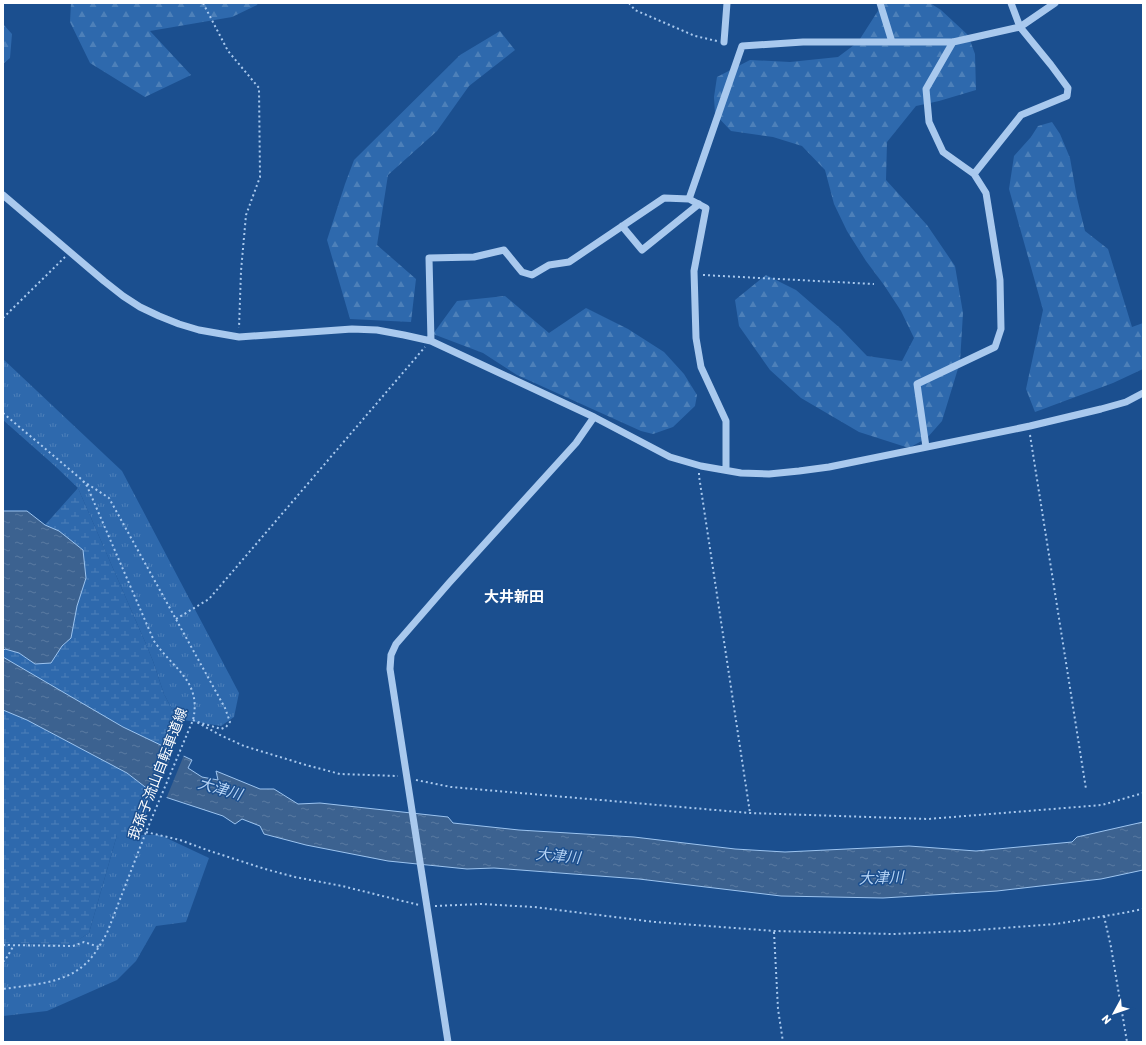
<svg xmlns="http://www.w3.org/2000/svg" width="1146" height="1045" font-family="Rubik,'Noto Sans JP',sans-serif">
  <defs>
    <pattern id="grass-tufts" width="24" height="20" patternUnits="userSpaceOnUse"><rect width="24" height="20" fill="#2e69ad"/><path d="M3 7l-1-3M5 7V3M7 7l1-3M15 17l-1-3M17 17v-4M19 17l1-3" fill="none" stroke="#4d80b9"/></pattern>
    <pattern id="forest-firs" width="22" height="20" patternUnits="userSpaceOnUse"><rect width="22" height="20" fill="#2e69ad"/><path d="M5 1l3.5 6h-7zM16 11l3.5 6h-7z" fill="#4d80b9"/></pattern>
    <pattern id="wetland-marsh" width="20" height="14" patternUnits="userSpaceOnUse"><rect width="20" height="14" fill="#2e69ad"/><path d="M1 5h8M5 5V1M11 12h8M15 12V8" fill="none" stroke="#4d80b9"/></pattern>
    <pattern id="water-ripples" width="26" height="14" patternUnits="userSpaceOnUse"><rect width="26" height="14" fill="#3c6290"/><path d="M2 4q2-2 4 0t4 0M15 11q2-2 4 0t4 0" fill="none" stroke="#597aa1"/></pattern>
  </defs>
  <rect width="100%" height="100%" fill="#1b4f8f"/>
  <path fill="url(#grass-tufts)" d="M 3,359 L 122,471 L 239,693 L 234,717 L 221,726 L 177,719 L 164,694 L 153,661 L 146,644 L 78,488 L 55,466 L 3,420 Z
    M 117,835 L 160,835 L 209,858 L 186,922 L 156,926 L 136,961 L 117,980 L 47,1011 L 3,1016 L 3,943 L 71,944 L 89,933 Z"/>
  <path fill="url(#forest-firs)" d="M 71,3 L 258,3 L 257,5 L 232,17 L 150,31 L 191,75 L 145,97 L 90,63 L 70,22 Z
    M 883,3 L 930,3 L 941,10 L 968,35 L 975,54 L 976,90 L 939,101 L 916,106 L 887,142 L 886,180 L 927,225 L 955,266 L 963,313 L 960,362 L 942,421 L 927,438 L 909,448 L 859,432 L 801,398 L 770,370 L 739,326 L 735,300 L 766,275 L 796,290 L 840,328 L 867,356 L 902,361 L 914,338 L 901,311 L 884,285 L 866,261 L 847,231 L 834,204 L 825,170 L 802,146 L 773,137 L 731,131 L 715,114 L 714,97 L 717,77 L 750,60 L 790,62 L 838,57 L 858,42 Z
    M 3,24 L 12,34 L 10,58 L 3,64 Z
    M 500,31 L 515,50 L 469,86 L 437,131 L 388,175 L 377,245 L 416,279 L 411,322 L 350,319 L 327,240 L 345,184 L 354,160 L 460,55 Z
    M 1052,122 L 1060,134 L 1070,158 L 1077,198 L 1085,231 L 1108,249 L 1132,327 L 1143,323 L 1143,369 L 1113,383 L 1035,412 L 1026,389 L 1043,310 L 1009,189 L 1014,156 L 1031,137 L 1038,126 Z
    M 505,296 L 549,333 L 586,308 L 628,329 L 664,352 L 684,374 L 697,395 L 695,406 L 673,427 L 653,434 L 641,431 L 517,375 L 483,353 L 433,334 L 457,301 Z"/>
  <path fill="url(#wetland-marsh)" d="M 78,488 L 146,644 L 153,661 L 164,694 L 177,719 L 171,751 L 123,727 L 3,657 L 3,651 L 5,649 L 19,653 L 35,664 L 50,663 L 62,646 L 71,638 L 77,606 L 86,578 L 59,531 L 45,525 Z
    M 3,710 L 27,720 L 127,773 L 153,793 L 138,835 L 117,835 L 89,933 L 72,944 L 3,943 Z"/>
  <path fill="url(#water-ripples)" stroke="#9cc4f0" d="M 3,511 L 27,511 L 45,525 L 59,531 L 83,550 L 86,578 L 77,606 L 71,638 L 62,646 L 51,663 L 35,664 L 19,653 L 5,649 L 3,651 Z
    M 3,657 L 123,727 L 192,760 L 188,768 L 202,777 L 218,780 L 216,771 L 260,789 L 274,789 L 298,804 L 320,803 L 448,817 L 453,823 L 519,830 L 634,837 L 735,849 L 785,852 L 909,846 L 976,851 L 1072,842 L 1077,837 L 1143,822 L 1143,870 L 1101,879 L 997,891 L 883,898 L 781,896 L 639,879 L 494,868 L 467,869 L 388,861 L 306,845 L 264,834 L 260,826 L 242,819 L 235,824 L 223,816 L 153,793 L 127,773 L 27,720 L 3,710 Z"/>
  <path fill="#1b4f8f" d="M 174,750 L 184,755 L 166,799 L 155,796 Z"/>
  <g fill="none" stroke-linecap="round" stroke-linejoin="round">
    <path stroke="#a9c9ee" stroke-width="2" stroke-dasharray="2 3" stroke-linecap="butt" d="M 203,3 L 228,51 L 259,88 L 260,177 L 246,215 L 241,271 L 239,328
      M 629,3 L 635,10 L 695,36 L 717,41
      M 703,275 L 874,284
      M 3,318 L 65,257
      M 3,413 L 81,479 L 87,486 L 154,641 C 173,669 202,681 193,720 L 146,832 L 107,933 C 100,945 94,957 83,966 C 62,984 29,985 3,989
      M 1030,435 L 1086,789
      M 699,473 L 699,476 L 750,813
      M 83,481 L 109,498 L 225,708 L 230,722 L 226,727 L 221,729 L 198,722
      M 176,619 L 209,599 L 425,347
      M 193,720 L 220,735 L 244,746 L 306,765 L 340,774 L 398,776
      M 416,780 L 451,787 L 750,813 L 928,819 L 1102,805 L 1143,793
      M 146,832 L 180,840 L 207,850 L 265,869 L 295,877 L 342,886 L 419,905
      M 435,906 L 481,904 L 534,907 L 655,922 L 774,931 L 893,934 L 964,931 L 1056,924 L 1123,913 L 1143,909
      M 1104,916 L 1111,947 L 1127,1042
      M 774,932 L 778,1009 L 783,1042
      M 3,945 L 73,946 L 84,942 L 99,947
      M 3,962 L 7,957 L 14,945"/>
    <path stroke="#a9c9ee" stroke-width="7" d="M 880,3 L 892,42
      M 724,42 L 727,3
      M 974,174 L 1021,115 L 1067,96 L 1068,88 L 1051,65 L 1020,27 L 1011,3
      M 3,195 L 104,281 L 123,296 L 140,307 L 159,316 L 179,324 L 199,330 L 239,337 L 352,329 L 377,330 L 404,335 L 431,341 L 594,417 L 670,457 L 701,466 L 741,473 L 769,474 L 799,471 L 829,467 L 1030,426 L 1101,409 L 1126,402 L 1143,393
      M 689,199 L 742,46 L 803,42 L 953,42 L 1020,27 L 1055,3
      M 622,226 L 642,250 L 699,204
      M 431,341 L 429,258 L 474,257 L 504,250 L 522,272 L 532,275 L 549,265 L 569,262 L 664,198 L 689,199 L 706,208 L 694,271 L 696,338 L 701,367 L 726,421 L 726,470
      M 926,447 L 917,384 L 995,347 L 1001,329 L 1000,280 L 986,193 L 974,174 L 943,152 L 929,122 L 926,89 L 953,42
      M 448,1042 L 390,669 L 391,655 L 396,644 L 449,583 L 576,443 L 594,417"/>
  </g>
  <g text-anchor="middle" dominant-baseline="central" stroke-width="3" stroke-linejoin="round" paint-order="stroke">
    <g font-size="14" fill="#fff" stroke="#1b4f8f">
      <text transform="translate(158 774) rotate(-69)">我孫子流山自転車道線</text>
    </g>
    <g font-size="15" font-weight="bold" fill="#fff" stroke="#1b4f8f">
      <text x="514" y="597">大井新田</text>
    </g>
    <g font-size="15" font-style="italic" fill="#b5d3f5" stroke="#1b4f8f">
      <text transform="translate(220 789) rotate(16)">大津川</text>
      <text transform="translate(558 856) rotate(5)">大津川</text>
      <text transform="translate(881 878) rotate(-2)">大津川</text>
    </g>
  </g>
  <rect width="1146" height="1045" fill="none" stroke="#ffffff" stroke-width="8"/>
  <g transform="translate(1114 1013) rotate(230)" stroke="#1b4f8f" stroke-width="3" paint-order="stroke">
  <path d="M0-3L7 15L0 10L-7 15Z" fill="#ffffff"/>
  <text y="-6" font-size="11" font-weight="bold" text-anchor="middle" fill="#ffffff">N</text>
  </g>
</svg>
